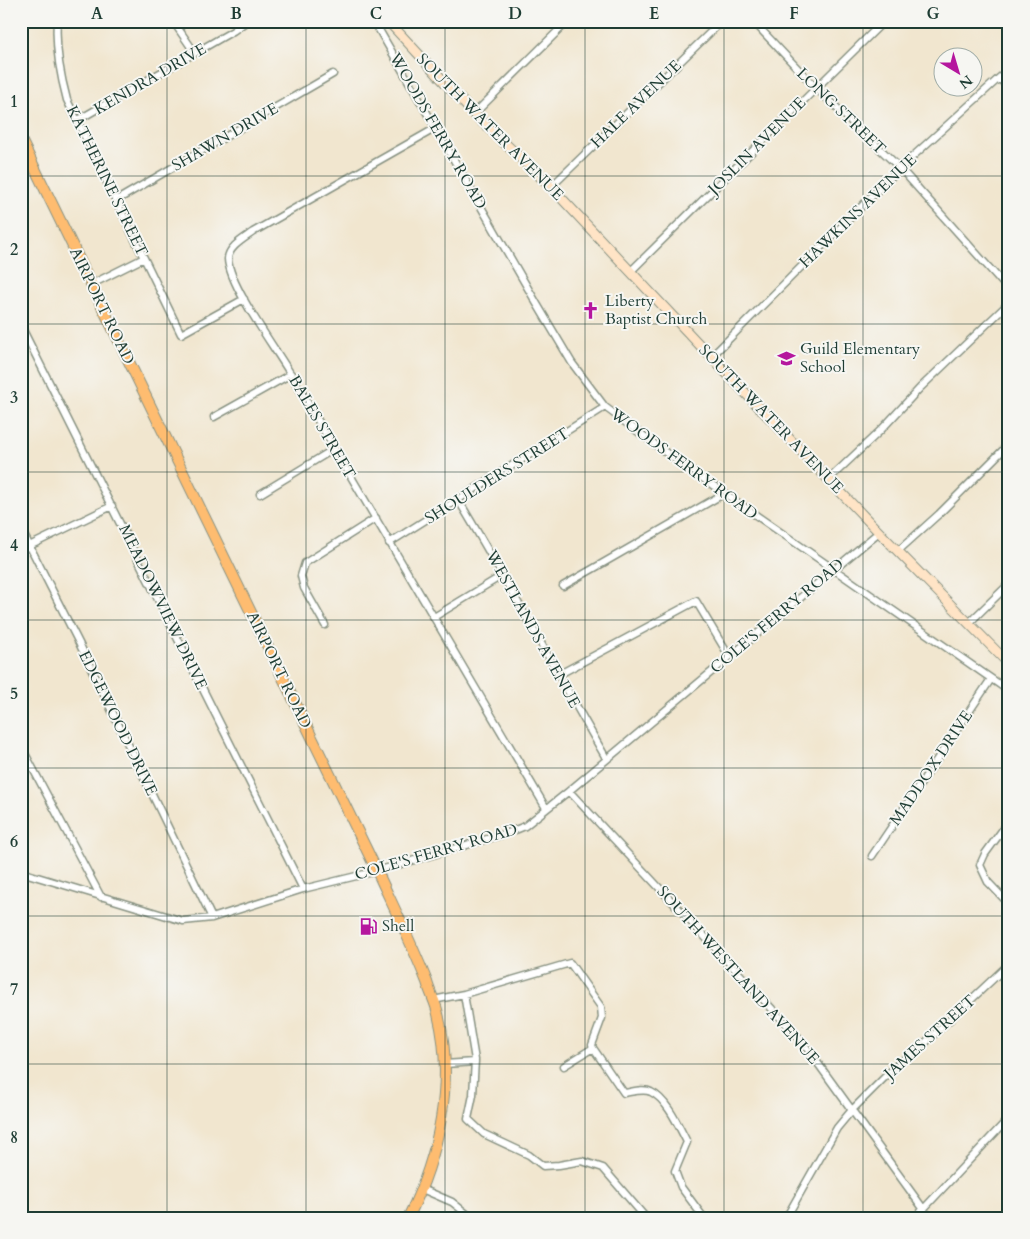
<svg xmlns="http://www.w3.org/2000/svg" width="1030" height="1239" font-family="Cardo,serif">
  <rect width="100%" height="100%" fill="#f6f6f2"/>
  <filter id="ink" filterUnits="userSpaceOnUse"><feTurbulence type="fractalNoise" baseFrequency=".02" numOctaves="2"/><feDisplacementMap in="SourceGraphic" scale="10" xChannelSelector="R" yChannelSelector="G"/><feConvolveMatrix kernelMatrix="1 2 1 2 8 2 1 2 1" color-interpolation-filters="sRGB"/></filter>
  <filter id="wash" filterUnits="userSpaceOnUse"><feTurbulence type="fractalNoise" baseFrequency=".0096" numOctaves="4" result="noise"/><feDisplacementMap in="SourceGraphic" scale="20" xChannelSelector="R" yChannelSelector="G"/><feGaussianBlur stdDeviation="1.12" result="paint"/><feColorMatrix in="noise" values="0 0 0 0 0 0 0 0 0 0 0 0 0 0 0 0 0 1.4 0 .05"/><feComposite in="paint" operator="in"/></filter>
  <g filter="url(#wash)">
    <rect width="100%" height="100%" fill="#f1e6cf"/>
  </g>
  <g filter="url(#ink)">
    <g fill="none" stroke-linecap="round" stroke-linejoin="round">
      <defs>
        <path id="minor" d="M 57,21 C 55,48 60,74 67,100 L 181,334 L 244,299
          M 173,21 L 195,53
          M 382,21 L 378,28 L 537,304 L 572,363 L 605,407 L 665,452 L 1009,691
          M 753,21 L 816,88 L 900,168 L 1009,290
          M 999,78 L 1009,88
          M 474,114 L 568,21
          M 78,120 L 233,31 L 247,21
          M 436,128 L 253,232 C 245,238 228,247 228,259 C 229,286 278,352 293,378 C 377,522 462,665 546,808
          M 551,187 L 722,21
          M 117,200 L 333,74
          M 631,271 L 884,21
          M 92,284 L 144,258
          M 21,326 L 303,889
          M 711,357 L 900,168 L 1009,69
          M 214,417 L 291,374
          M 829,479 L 881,430 L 920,388 L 1009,303
          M 260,494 L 334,449
          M 459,501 C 510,586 557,673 606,758
          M 21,529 L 79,643 L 212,918
          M 389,543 L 605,407
          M 21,550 L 112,506
          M 898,551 L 939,514 L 1009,444
          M 563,586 L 725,493
          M 434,617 L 503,575
          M 969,623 L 1009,584
          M 325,625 L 304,588 L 301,576 L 305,563 L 376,518
          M 558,675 L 696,601 L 729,656
          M 21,746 L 101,897
          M 569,791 L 801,1040 L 930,1218
          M 1009,821 L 985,854 L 980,865 L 988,882 L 1009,904
          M 872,856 L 991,679
          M 21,872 L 183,921 L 212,918 L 303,889 L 377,871 L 508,833 L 525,826 L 569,791 L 879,532
          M 464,994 L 475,1060 L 473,1095 L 468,1119 L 484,1134 L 529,1155 L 543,1166 L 559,1165 L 582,1161 L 603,1168 L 646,1218
          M 433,1000 L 464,994 L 570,963 L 601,1007 L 602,1018 L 592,1045 L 593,1048 L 624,1093 C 632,1092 644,1088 651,1092 C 667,1099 679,1127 687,1142 L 675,1171 L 681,1187 L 704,1218
          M 445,1064 L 475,1062
          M 564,1066 L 593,1048
          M 422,1189 L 452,1202 L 472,1218
          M 786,1218 L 837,1128 L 852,1110 L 898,1064 L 925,1043 L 1009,964
          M 915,1218 L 1009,1118"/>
        <path id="secondary" d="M 388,21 L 474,114 L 551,187 L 711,357 L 877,530 L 1009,664"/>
        <path id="trunk" d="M 21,140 L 377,871 C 394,908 412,944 427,982 C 430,993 436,1003 438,1014 C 455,1082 439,1156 408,1218"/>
      </defs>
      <use href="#minor" stroke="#889282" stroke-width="9"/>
      <use href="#secondary" stroke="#889282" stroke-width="11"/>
      <use href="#trunk" stroke="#889282" stroke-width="12"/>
      <use href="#minor" stroke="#fff" stroke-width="6"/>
      <use href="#secondary" stroke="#ffe4c6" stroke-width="9"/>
      <use href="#trunk" stroke="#febc70" stroke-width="10"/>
    </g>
  </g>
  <path fill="none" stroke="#1f3d34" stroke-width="1" stroke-opacity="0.55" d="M 167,21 L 167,1218M 306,21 L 306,1218M 445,21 L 445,1218M 585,21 L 585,1218M 724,21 L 724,1218M 863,21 L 863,1218M 21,176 L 1009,176M 21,324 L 1009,324M 21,472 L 1009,472M 21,620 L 1009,620M 21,768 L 1009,768M 21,916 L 1009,916M 21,1064 L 1009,1064"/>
  <defs>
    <symbol id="church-bare" viewBox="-9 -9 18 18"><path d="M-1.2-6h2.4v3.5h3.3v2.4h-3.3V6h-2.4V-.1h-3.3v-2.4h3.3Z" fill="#b5179e" stroke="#f6f6f2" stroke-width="2.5" paint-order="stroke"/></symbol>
    <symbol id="school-bare" viewBox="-9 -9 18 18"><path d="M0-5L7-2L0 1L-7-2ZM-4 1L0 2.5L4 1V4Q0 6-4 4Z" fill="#b5179e" stroke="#f6f6f2" stroke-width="2.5" paint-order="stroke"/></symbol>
    <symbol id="fuel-bare" viewBox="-9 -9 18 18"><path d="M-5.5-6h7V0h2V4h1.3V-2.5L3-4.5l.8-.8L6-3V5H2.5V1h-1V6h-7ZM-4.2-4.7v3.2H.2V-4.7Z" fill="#b5179e" stroke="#f6f6f2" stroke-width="2.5" paint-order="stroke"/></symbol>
  </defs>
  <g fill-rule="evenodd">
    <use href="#church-bare" x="578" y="298" width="25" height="25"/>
    <use href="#school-bare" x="774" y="346" width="25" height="25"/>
    <use href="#fuel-bare" x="356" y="914" width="25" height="25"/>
  </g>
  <g text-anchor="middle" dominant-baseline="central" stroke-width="4" stroke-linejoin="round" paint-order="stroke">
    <g font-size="16" fill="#1f3d34" stroke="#f6f6f2">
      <text transform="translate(150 79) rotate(-30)">KENDRA DRIVE</text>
      <text transform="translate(636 104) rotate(-44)">HALE AVENUE</text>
      <text transform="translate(841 111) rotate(44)">LONG STREET</text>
      <text transform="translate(490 127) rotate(45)">SOUTH WATER AVENUE</text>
      <text transform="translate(438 131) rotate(60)">WOODS FERRY ROAD</text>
      <text transform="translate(225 137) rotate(-30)">SHAWN DRIVE</text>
      <text transform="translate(757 146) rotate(-45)">JOSLIN AVENUE</text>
      <text transform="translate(107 181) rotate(64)">KATHERINE STREET</text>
      <text transform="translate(858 211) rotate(-44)">HAWKINS AVENUE</text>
      <text transform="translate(102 306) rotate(64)">AIRPORT ROAD</text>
      <text transform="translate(771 419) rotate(46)">SOUTH WATER AVENUE</text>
      <text transform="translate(322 427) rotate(60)">BALES STREET</text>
      <text transform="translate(684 464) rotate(36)">WOODS FERRY ROAD</text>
      <text transform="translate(497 476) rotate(-32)">SHOULDERS STREET</text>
      <text transform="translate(163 607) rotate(64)">MEADOWVIEW DRIVE</text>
      <text transform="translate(777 616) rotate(-40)">COLE'S FERRY ROAD</text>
      <text transform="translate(533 629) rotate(61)">WESTLANDS AVENUE</text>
      <text transform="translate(279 670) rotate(64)">AIRPORT ROAD</text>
      <text transform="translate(118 723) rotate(64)">EDGEWOOD DRIVE</text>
      <text transform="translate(931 768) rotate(-56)">MADDOX DRIVE</text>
      <text transform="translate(436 852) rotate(-16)">COLE'S FERRY ROAD</text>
      <text transform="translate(738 975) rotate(48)">SOUTH WESTLAND AVENUE</text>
      <text transform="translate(930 1037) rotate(-42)">JAMES STREET</text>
    </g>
    <g font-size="16" fill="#1f3d34" stroke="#f6f6f2" text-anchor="start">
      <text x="605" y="301">Liberty<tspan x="605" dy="18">Baptist Church</tspan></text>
      <text x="800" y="349">Guild Elementary<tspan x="800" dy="18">School</tspan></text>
      <text x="382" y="926">Shell</text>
    </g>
  </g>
  <rect width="1030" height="1239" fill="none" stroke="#f6f6f2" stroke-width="55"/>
  <g transform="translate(958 72) rotate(142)"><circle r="24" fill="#f6f6f2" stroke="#a0aca6"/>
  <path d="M0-4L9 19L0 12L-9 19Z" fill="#b5179e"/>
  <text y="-8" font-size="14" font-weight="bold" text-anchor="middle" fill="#1f3d34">N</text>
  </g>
  <rect x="28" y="28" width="974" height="1184" fill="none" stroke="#1f3d34" stroke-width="2"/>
  <g font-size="16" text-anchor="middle" font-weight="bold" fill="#1f3d34">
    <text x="97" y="19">A</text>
    <text x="236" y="19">B</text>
    <text x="376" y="19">C</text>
    <text x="515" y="19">D</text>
    <text x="654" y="19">E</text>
    <text x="794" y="19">F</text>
    <text x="933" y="19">G</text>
    <text x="14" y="107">1</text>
    <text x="14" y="255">2</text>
    <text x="14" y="403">3</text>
    <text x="14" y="551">4</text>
    <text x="14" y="699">5</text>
    <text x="14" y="847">6</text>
    <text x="14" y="995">7</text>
    <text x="14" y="1143">8</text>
  </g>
</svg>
